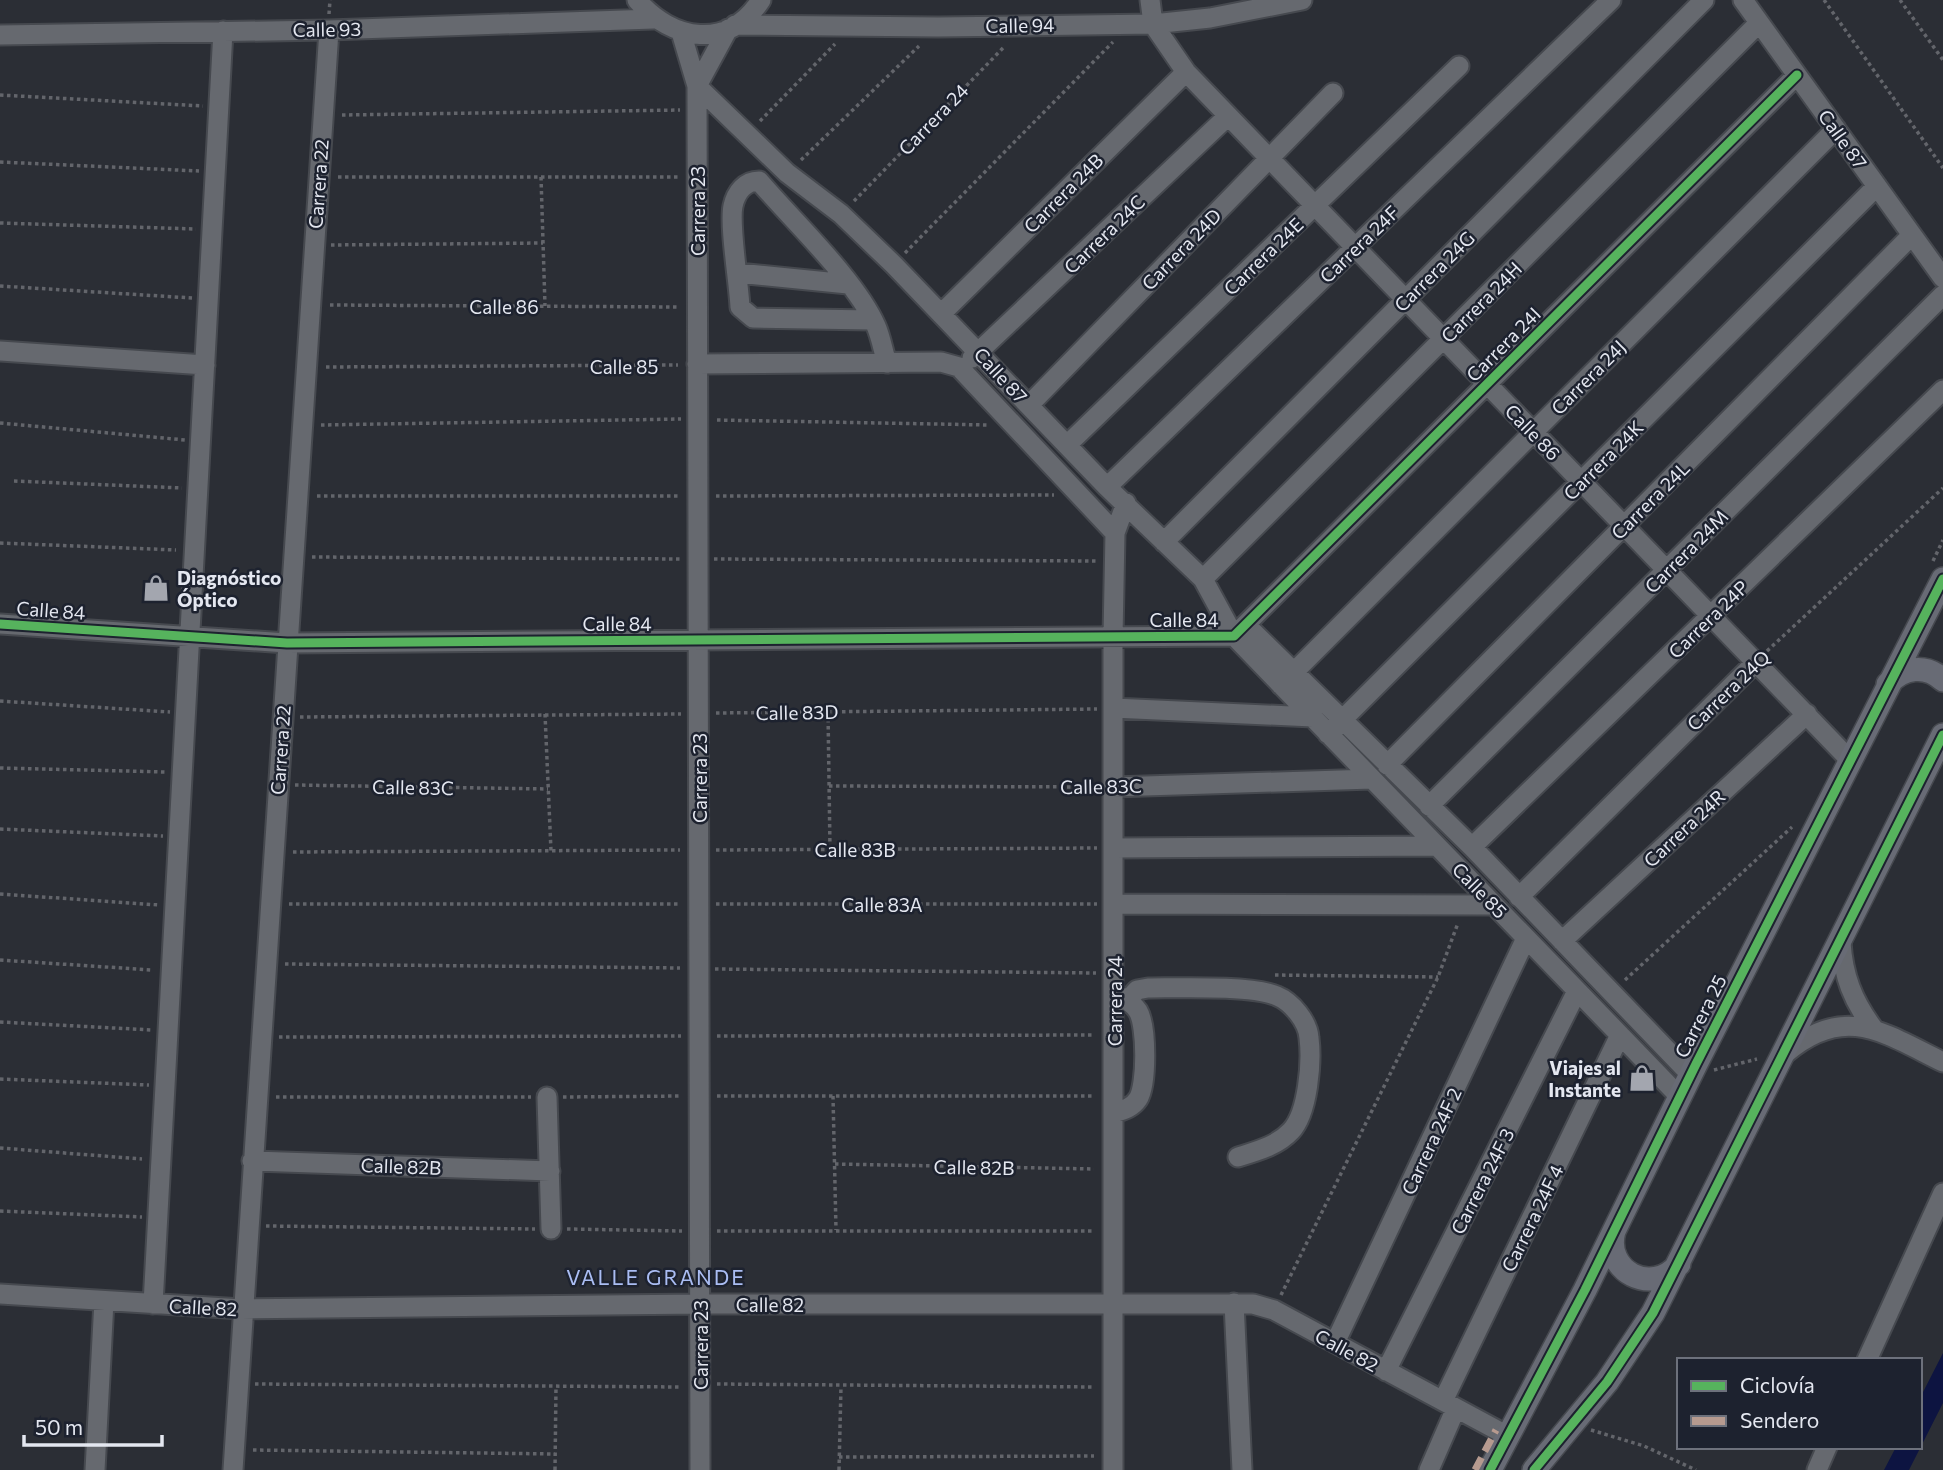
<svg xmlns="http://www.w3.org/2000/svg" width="1943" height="1470" font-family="Commissioner,sans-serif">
  <rect width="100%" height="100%" fill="#2b2e35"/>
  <path fill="#0d1441" d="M 1943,1353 L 1943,1403 L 1909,1470 L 1884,1470 L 1896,1447 L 1920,1447 L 1920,1398 Z"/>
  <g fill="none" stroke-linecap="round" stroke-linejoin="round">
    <defs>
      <path id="minor" d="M 637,0 C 672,41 728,51 761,0
        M 1150,0 L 1153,24 L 1186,72 L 1850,760
        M 1743,0 L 1943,278
        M 735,25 L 938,27 L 1153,24 L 1210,18 L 1302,0
        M 681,32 L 697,86 L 700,1470
        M 0,35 L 329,30 L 653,19
        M 697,86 L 787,173 L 841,214 L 894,265 L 1107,487 L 1203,579 L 1234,636 L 1679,1096
        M 697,86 L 728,29
        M 738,273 L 848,284
        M 941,314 L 1186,72
        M 872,320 L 753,318 L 740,307 C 739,284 729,225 733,206 C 736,192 745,181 759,181 C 793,221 856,280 876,326 C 881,337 883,351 887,363
        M 0,351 L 205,365
        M 972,358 L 1228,116
        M 697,364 L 941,362 L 959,367 L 1115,533
        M 1029,405 L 1333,93
        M 1067,445 L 1459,66
        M 1107,487 L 1611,0
        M 1164,542 L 1704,0
        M 1203,579 L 1759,23
        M 0,624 L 287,643 L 1234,636 L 1797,75
        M 1246,625 L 1472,847 L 1690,1074
        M 1281,685 L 1836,129
        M 1113,708 L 1313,717
        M 1328,734 L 1877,186
        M 1387,765 L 1912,235
        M 1113,787 L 1372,779
        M 1429,806 L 1943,295
        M 1472,847 L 1943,390
        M 1113,848 L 1437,846
        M 1519,897 L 1756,662
        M 1114,904 L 1494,905
        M 1562,941 L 1807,714
        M 1841,942 C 1843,976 1853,1001 1873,1028
        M 1128,1000 L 1137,990 L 1148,988 C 1178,988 1252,985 1277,996 C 1292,1002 1308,1022 1309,1038 C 1312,1062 1308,1113 1291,1131 C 1277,1146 1257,1151 1238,1157
        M 1786,1053 C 1845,1003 1884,1033 1943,1062
        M 547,1097 L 551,1229
        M 1114,1113 C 1123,1110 1132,1108 1138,1099 C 1147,1085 1147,1026 1138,1011 C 1133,1003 1124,998 1116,994
        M 252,1161 L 550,1171
        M 0,1294 L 242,1309 L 701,1304 L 1253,1304 L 1274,1310 L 1508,1436
        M 1234,1303 L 1242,1470
        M 153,1304 L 223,31
        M 1335,1343 L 1526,938
        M 1867,1360 L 1943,1193
        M 1386,1371 L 1577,991
        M 1443,1401 L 1620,1035
        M 95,1470 L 104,1301
        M 233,1470 L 329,30
        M 1113,1470 L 1113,637 L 1115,533 L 1126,503
        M 1429,1470 L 1456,1408
        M 1817,1470 L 1827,1447"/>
      <path id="major" d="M 1888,684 C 1903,667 1926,664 1943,680
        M 1614,1231 C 1603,1271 1652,1297 1679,1264
        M 1490,1470 L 1585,1290 L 1696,1064 L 1943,579
        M 1534,1470 L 1607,1382 L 1653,1313 L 1943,735"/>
    </defs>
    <use href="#minor" stroke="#46494f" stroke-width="23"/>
    <use href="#major" stroke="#46494f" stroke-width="26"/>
    <path stroke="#63656b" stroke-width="3.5" stroke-dasharray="3.5 3.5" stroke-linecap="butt" d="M 1824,0 L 1943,168
      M 1900,0 L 1943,60
      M 329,14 L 330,0
      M 0,95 L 203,106
      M 342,115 L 680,110
      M 760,121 L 835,44
      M 801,160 L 919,46
      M 0,162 L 199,171
      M 338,177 L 681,177
      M 541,177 L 545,306
      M 854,201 L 1005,46
      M 0,223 L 196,229
      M 331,245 L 543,243
      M 905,253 L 1113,42
      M 0,286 L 192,298
      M 330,305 L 679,307
      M 326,367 L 678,365
      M 717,420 L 989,425
      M 0,423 L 185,440
      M 321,425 L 681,419
      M 14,481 L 182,488
      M 317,496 L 680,496
      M 716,496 L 1054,495
      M 0,543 L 176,550
      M 312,557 L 682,559
      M 714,559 L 1098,561
      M 1933,561 L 1943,540
      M 1767,651 L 1943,488
      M 0,701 L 170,712
      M 828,712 L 830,849
      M 716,713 L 1097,709
      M 545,714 L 551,851
      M 300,717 L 681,714
      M 0,768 L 166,772
      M 295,785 L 548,789
      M 829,786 L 1094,787
      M 0,829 L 163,836
      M 716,850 L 1097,848
      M 293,852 L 680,850
      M 0,894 L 159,905
      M 289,904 L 680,904
      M 716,904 L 1097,904
      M 0,960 L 152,970
      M 285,964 L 680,968
      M 715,969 L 1096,973
      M 1275,975 L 1438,977
      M 1625,980 L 1792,827
      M 0,1022 L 152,1030
      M 717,1036 L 1094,1035
      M 279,1037 L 681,1036
      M 1714,1070 L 1757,1059
      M 0,1079 L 149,1085
      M 717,1096 L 1094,1096
      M 833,1096 L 836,1230
      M 276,1097 L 531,1097
      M 563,1097 L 681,1096
      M 0,1148 L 142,1159
      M 835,1164 L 1094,1169
      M 0,1211 L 142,1217
      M 266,1226 L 535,1229
      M 567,1229 L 682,1231
      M 717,1231 L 1095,1231
      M 1281,1295 L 1438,977 L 1458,923
      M 255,1384 L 682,1387
      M 717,1384 L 1094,1387
      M 1591,1430 L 1644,1446 L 1696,1470
      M 253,1450 L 555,1454
      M 839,1457 L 1094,1456
      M 555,1470 L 556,1386
      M 839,1470 L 841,1386"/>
    <use href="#minor" stroke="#66696f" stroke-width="19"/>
    <use href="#major" stroke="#686b75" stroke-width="23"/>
    <path stroke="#b69a8f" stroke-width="7" stroke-dasharray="14 7" stroke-linecap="butt" d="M 1475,1470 L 1496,1430"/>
    <defs>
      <path id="cycleway" d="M 0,624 L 287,643 L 1234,636 L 1797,75
        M 1490,1470 L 1585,1290 L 1696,1064 L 1943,579
        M 1534,1470 L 1607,1382 L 1653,1313 L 1943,735"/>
    </defs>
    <use href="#cycleway" stroke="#1d222f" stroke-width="13"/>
    <use href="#cycleway" stroke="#56b35d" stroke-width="9"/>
  </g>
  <defs>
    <symbol id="shop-bare" viewBox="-9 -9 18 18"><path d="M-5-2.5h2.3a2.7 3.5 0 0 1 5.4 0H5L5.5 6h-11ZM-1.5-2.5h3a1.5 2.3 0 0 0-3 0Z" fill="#a3a6af" stroke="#1d222f" stroke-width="2.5" paint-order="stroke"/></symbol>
  </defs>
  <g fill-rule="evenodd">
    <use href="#shop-bare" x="137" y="569" width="38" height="38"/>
    <use href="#shop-bare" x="1623" y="1059" width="38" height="38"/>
  </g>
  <g text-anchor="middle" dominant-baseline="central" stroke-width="5" stroke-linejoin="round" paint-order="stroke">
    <g font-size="19" fill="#e4e7f0" stroke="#1d222f">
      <text transform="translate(1020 25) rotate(-1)">Calle 94</text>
      <text transform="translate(327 29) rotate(-1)">Calle 93</text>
      <text transform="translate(933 119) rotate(-46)">Carrera 24</text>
      <text transform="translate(1843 139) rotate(54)">Calle 87</text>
      <text transform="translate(318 184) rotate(-86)">Carrera 22</text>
      <text transform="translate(1063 193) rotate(-45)">Carrera 24B</text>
      <text transform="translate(697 211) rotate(-90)">Carrera 23</text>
      <text transform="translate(1104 234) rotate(-44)">Carrera 24C</text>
      <text transform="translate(1359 244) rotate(-44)">Carrera 24F</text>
      <text transform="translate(1181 249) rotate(-46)">Carrera 24D</text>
      <text transform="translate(1263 256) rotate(-44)">Carrera 24E</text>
      <text transform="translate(1434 271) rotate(-45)">Carrera 24G</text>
      <text transform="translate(1481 302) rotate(-45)">Carrera 24H</text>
      <text x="504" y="306">Calle 86</text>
      <text transform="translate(1503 344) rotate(-45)">Carrera 24I</text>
      <text x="624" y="366">Calle 85</text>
      <text transform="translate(1001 375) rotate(47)">Calle 87</text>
      <text transform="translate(1588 377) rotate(-45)">Carrera 24J</text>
      <text transform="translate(1533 432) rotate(46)">Calle 86</text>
      <text transform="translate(1603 460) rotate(-45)">Carrera 24K</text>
      <text transform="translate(1650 500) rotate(-45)">Carrera 24L</text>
      <text transform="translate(1686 551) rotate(-45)">Carrera 24M</text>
      <text transform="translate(51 610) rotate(4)">Calle 84</text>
      <text x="1184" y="619">Calle 84</text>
      <text transform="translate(1708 619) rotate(-44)">Carrera 24P</text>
      <text x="617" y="623">Calle 84</text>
      <text transform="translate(1728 690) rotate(-44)">Carrera 24Q</text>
      <text transform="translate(797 712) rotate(-1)">Calle 83D</text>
      <text transform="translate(280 750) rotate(-86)">Carrera 22</text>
      <text transform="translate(699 778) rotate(-90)">Carrera 23</text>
      <text transform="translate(1101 786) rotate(-1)">Calle 83C</text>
      <text transform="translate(413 787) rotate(1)">Calle 83C</text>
      <text transform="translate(1684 828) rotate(-43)">Carrera 24R</text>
      <text x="855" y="849">Calle 83B</text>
      <text transform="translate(1480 890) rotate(46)">Calle 85</text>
      <text x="882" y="904">Calle 83A</text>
      <text transform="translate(1114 1001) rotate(-90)">Carrera 24</text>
      <text transform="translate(1700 1016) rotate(-63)">Carrera 25</text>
      <text transform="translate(1431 1141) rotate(-65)">Carrera 24F 2</text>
      <text transform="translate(401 1166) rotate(2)">Calle 82B</text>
      <text transform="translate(974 1167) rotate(1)">Calle 82B</text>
      <text transform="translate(1482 1181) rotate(-63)">Carrera 24F 3</text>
      <text transform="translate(1532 1218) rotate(-64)">Carrera 24F 4</text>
      <text x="770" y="1304">Calle 82</text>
      <text transform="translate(203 1307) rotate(3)">Calle 82</text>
      <text transform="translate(700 1345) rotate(-90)">Carrera 23</text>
      <text transform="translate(1347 1350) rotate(28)">Calle 82</text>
    </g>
    <g font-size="19" font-weight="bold" fill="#e4e7f0" stroke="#1d222f" text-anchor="start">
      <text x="177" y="577">Diagnóstico<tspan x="177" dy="22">Óptico</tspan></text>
      <text x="1621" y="1067" text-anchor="end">Viajes al<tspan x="1621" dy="22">Instante</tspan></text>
    </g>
    <g font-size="21" letter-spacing="2" fill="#aabdf3" stroke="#1d222f">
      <text x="656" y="1276">VALLE GRANDE</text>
    </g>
  </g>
  <rect x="1677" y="1358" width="245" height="91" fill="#1d222f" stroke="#6d717c" stroke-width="2"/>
  <rect x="1691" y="1381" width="35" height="10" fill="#56b35d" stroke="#6d717c" stroke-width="2"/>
  <text x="1740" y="1393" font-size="21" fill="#e4e7f0">Ciclovía</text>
  <rect x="1691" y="1416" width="35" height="10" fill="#b69a8f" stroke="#6d717c" stroke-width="2"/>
  <text x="1740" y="1428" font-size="21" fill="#e4e7f0">Sendero</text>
  <path d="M24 1435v10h138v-10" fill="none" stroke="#e4e7f0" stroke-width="3.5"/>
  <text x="35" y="1435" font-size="21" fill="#e4e7f0" stroke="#1d222f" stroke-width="5" paint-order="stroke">50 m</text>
</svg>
